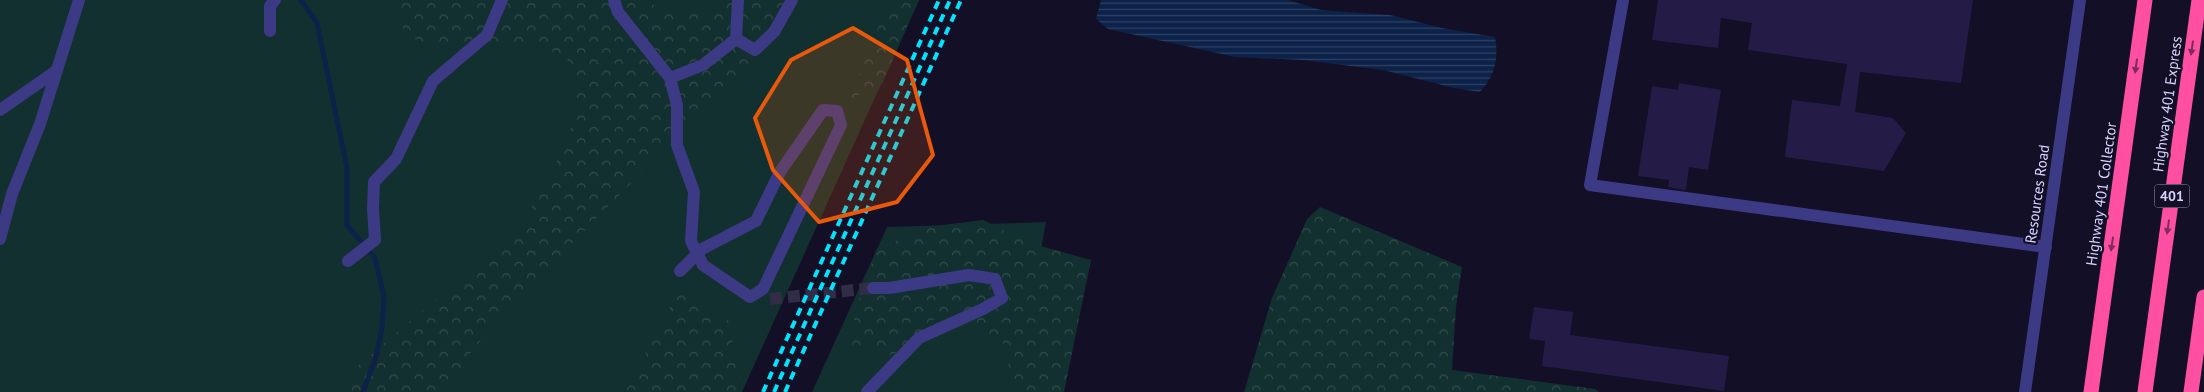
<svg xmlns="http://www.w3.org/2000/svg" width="2204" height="392" font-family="'PT Sans',sans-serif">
  <defs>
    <pattern id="forest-crowns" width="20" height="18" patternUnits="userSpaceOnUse" patternTransform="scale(1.25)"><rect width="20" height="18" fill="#12302f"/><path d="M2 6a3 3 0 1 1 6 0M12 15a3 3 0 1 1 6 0" fill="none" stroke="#344d4e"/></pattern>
    <pattern id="water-rules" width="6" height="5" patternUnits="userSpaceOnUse" patternTransform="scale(1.25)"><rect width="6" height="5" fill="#0c2248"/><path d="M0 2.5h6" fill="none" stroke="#2f4163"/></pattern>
  </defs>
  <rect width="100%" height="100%" fill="#130f26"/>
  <path fill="#12302f" d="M 0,0 L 919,0 L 742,392 L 0,392 Z
    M 1046,222 L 1022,357 L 1019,392 L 812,392 L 887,227 Z"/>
  <path fill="url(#forest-crowns)" d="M 394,0 L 645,0 L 667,12 L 708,9 L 722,0 L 785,0 L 765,46 L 503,314 L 467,357 L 446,392 L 340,392 L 357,367 L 519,227 L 549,179 L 576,117 L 576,79 L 566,57 L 536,45 L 455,47 L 418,41 L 403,29 Z
    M 891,0 L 919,0 L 882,84 L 850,99 L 877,30 Z
    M 1320,207 L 1462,267 L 1456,307 L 1452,370 L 1595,389 L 1599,392 L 1244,392 L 1272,298 L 1307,219 Z
    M 983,220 L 1030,243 L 1091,260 L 1064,392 L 1016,392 L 1002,341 L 968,321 L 938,315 L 904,349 L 888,356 L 852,347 L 855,312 L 876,250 L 927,227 Z
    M 681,286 L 707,310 L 728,319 L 741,384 L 739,392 L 625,392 Z"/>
  <path fill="url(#water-rules)" d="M 1101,0 L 1288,0 L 1321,10 L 1390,15 L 1442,28 L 1495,37 C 1499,58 1495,76 1480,92 L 1454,88 L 1383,70 L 1303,60 L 1235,57 L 1108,29 L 1096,19 Z"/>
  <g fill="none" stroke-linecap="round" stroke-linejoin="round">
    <path stroke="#0c2248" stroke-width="5" d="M 301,0 L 317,23 L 347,168 L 347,225 L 375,258 L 384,297 L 382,328 L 376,357 L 363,392"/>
  </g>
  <path fill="#241b47" d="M 1658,0 L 1973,0 L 1961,83 L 1860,72 L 1855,112 L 1893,118 L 1906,133 L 1884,171 L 1785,157 L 1792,100 L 1840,106 L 1847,64 L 1748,50 L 1752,23 L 1721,18 L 1718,48 L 1652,40 Z
    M 1679,83 L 1721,90 L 1708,170 L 1689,167 L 1686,190 L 1668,187 L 1669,180 L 1638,176 L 1652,86 L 1678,90 Z
    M 1534,307 L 1573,312 L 1570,335 L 1729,356 L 1724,391 L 1542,366 L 1545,341 L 1529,339 Z"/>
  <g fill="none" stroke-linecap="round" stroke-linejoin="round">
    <path stroke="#312d47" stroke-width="12" stroke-dasharray="12 6" stroke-linecap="butt" d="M 770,299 L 873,288"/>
    <path stroke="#3d3a85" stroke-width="12" d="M 614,0 L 618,12 L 670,78 L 677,105 L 677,145 L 694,192 L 691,241 L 703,265 L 750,297 L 763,289 L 841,125 L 837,111 L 823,110 L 780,172 L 756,221 L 702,249 L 680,271
      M 1623,0 L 1590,185 L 2046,247
      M 270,31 L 270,6 L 275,0
      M 736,39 L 738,0
      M 670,78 L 703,65 L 736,39 L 755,50 L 774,32 L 792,0
      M 0,110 L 56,71
      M 0,239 L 12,194 L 40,124 L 79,0
      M 348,261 L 375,240 L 373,209 L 374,182 L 396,159 L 433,81 L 487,35 L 502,0
      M 867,392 L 919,338 L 983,309 L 1002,298 L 995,279 L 969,275 L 889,288 L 873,288
      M 2025,392 L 2080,0"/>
    <path stroke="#ff4fa3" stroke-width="15" d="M 2091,392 L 2145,0
      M 2145,392 L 2199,0
      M 2191,392 L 2204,297"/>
    <path stroke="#00e5ff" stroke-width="4" stroke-dasharray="8 6" stroke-linecap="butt" d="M 763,392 L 939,0
      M 774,392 L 950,0
      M 785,392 L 961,0"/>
  </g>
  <defs><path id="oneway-solid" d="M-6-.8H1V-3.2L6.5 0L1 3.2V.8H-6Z" transform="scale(1.25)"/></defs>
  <g fill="#7d2c5e">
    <use href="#oneway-solid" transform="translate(2192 48) rotate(98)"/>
    <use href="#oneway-solid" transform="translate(2136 66) rotate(98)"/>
    <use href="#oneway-solid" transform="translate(2168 227) rotate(98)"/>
    <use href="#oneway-solid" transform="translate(2112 244) rotate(98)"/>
  </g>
  <path fill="#e8590c" fill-opacity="0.2" stroke="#e8590c" stroke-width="4" stroke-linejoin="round" d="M 853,28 L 907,60 L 933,155 L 897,202 L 819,222 L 773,170 L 755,118 L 791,60 Z"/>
  <g text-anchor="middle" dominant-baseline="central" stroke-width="4.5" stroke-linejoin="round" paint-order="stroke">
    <rect fill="#130f26" stroke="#9e99be" stroke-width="1" x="2154.5" y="184.5" width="35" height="23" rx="4"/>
    <g font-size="14" font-weight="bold" fill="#d9d4ff">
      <text x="2172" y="196">401</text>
    </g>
    <g font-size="15" fill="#d9d4ff" stroke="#130f26">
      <text transform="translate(2167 104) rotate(-82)">Highway 401 Express</text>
      <text transform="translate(2037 194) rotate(-82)">Resources Road</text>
      <text transform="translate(2101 194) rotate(-82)">Highway 401 Collector</text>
    </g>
  </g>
</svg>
